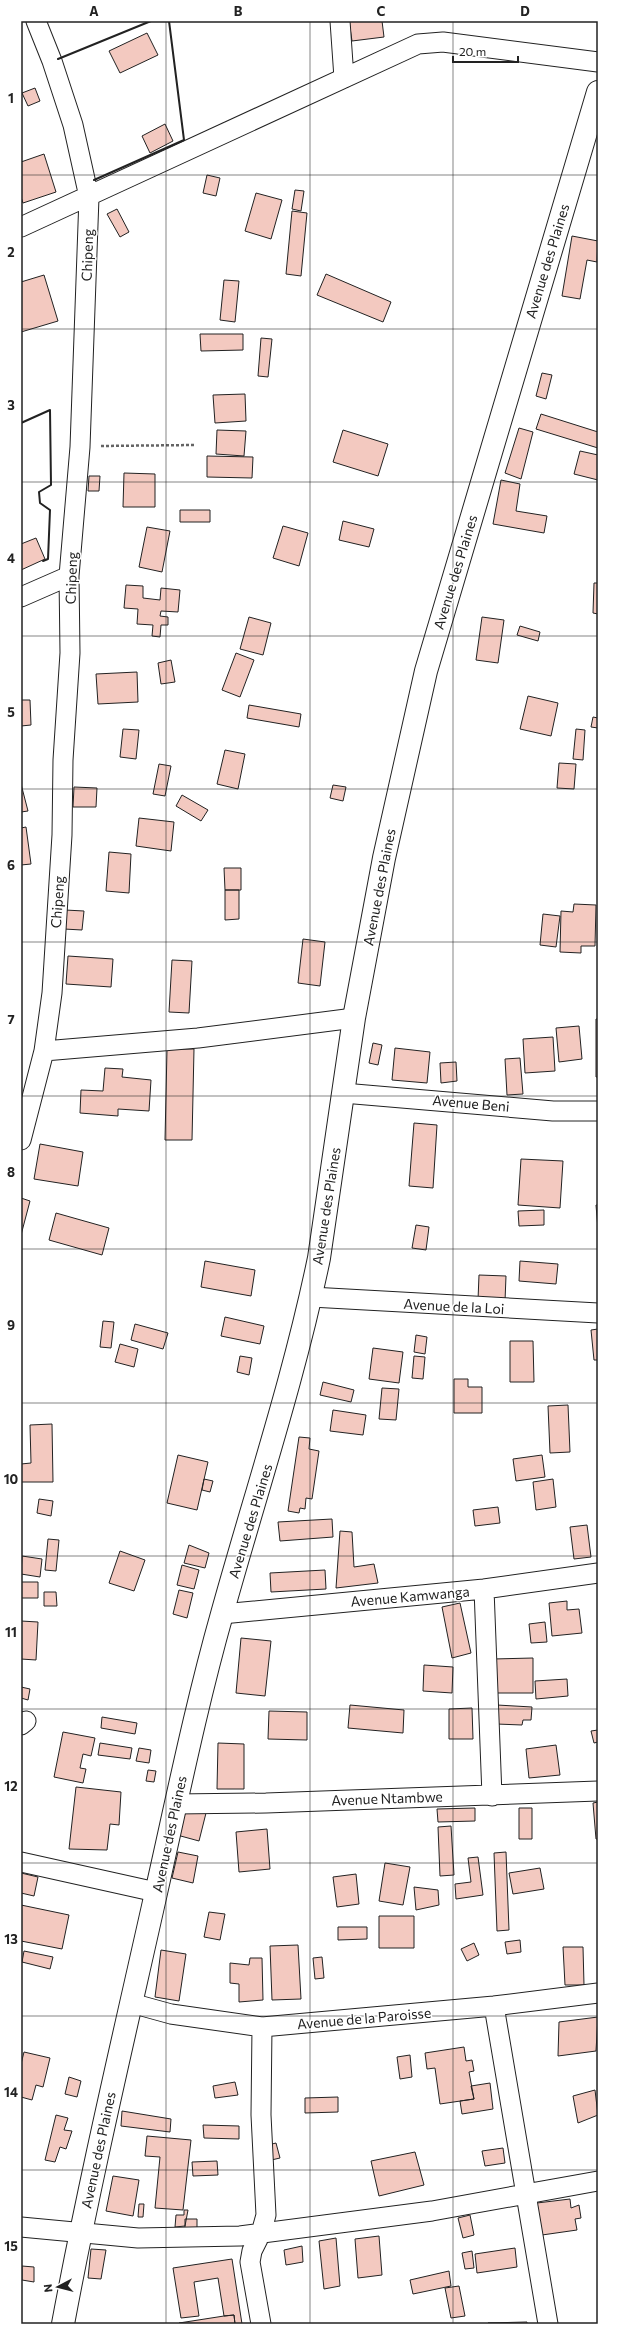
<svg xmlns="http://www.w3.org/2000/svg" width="619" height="2345" font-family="Commissioner,sans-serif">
  <rect width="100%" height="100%" fill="#fff"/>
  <path fill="#f3c9c0" stroke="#222" d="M 349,21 L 382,21 L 384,37 L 352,41 Z
    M 147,33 L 158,55 L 120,73 L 109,51 Z
    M 35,88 L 40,101 L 28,106 L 22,93 Z
    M 165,124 L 173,141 L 150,153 L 142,136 Z
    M 44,154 L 56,192 L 23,203 L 21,197 L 21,162 Z
    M 207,175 L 220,178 L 216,196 L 203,193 Z
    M 295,190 L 304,191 L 301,211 L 292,209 Z
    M 256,193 L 282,200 L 271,239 L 245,231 Z
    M 117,209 L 129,232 L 120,237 L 107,214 Z
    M 292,211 L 307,213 L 301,276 L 286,274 Z
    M 572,236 L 598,241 L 597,262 L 587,260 L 580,299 L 562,296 Z
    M 326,274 L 391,302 L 383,322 L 317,295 Z
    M 44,275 L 58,321 L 21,332 L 21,282 Z
    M 224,280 L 239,281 L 235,322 L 220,320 Z
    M 200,334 L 243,334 L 243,350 L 201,351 Z
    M 261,338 L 272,339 L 268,377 L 258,376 Z
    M 542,373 L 552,375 L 546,399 L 536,396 Z
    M 245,394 L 246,421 L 215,423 L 213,395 Z
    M 541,414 L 598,432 L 598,448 L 536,429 Z
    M 519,428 L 533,432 L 521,479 L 505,473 Z
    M 217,430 L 246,431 L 244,456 L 216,454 Z
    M 343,430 L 388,444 L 378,476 L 333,462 Z
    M 580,451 L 598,455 L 598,480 L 574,474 Z
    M 207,456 L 253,457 L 252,478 L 207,477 Z
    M 124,473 L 155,474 L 155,507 L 123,507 Z
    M 89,476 L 100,476 L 99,491 L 88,491 Z
    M 501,480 L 520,484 L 516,511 L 547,516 L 544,533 L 493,524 Z
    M 180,510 L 210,510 L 210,522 L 180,522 Z
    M 343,521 L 374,529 L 369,547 L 339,540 Z
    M 283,526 L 308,533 L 299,566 L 273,558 Z
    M 147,527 L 170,531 L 162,572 L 139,567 Z
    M 36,538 L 45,559 L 21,570 L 21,544 Z
    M 594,583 L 598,583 L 598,614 L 593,613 Z
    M 126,585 L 143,586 L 143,598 L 160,600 L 161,588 L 180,590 L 178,612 L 161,611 L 160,616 L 168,617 L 168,625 L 161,625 L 160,637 L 152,636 L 153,625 L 137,624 L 138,609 L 124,608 Z
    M 249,617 L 271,623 L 263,655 L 240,649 Z
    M 482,617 L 504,620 L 498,663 L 476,660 Z
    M 520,626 L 540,632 L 538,641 L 517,635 Z
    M 236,653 L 254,660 L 240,697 L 222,690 Z
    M 171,660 L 175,682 L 161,684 L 158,663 Z
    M 137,672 L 138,702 L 98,704 L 96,674 Z
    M 528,696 L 558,703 L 551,736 L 520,729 Z
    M 21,700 L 30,700 L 31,725 L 21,726 Z
    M 249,705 L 301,714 L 299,727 L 247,718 Z
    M 593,717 L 598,718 L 598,728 L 591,727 Z
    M 123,729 L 139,730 L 136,759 L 120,757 Z
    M 576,729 L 585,730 L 583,760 L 573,759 Z
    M 225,750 L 245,754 L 238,789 L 217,784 Z
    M 559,763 L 576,764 L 574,789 L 557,788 Z
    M 159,764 L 171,766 L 165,796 L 153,794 Z
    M 21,784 L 28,811 L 21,812 Z
    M 333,785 L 346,787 L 343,801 L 330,798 Z
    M 74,787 L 97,788 L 96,807 L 73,807 Z
    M 182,795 L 208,810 L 201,821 L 176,806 Z
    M 139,818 L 174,822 L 171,851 L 136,846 Z
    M 26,827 L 31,864 L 21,865 L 21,828 Z
    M 109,852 L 131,854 L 129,893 L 106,891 Z
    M 224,868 L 241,868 L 241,890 L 225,890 Z
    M 225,890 L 239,890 L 239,919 L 225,920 Z
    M 574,904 L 596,905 L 595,946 L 581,946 L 581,953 L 560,952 L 561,911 L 573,912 Z
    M 65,910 L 84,911 L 82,930 L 64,929 Z
    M 543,914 L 560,916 L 556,947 L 540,945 Z
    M 303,939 L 325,942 L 320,986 L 298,983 Z
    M 68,956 L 113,959 L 111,987 L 66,984 Z
    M 172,960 L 192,961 L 189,1013 L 169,1012 Z
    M 596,1019 L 598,1019 L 598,1077 L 596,1077 Z
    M 579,1026 L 582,1059 L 559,1062 L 556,1028 Z
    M 553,1037 L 555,1071 L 525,1073 L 523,1039 Z
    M 373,1043 L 382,1045 L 378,1065 L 369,1063 Z
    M 395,1048 L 430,1052 L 427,1083 L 392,1080 Z
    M 167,1049 L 194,1049 L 192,1140 L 165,1140 Z
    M 520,1058 L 523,1094 L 507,1095 L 505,1059 Z
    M 456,1062 L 457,1081 L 441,1083 L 440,1063 Z
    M 105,1068 L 123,1069 L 122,1077 L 151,1080 L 149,1111 L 118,1109 L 118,1116 L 80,1113 L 81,1090 L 103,1091 Z
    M 414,1123 L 437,1125 L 433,1188 L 409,1186 Z
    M 40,1144 L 83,1152 L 78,1186 L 34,1179 Z
    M 521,1159 L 563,1161 L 560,1208 L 518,1205 Z
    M 21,1198 L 30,1201 L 21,1235 Z
    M 596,1205 L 598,1205 L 598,1229 Z
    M 544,1210 L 544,1225 L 519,1226 L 518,1211 Z
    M 56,1213 L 109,1228 L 102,1255 L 49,1240 Z
    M 416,1225 L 429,1227 L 426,1250 L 412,1248 Z
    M 205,1261 L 255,1270 L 251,1296 L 201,1287 Z
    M 520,1261 L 558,1264 L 556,1284 L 519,1281 Z
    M 479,1275 L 506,1276 L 505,1301 L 478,1300 Z
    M 225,1317 L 264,1326 L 260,1344 L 221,1336 Z
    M 103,1321 L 114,1322 L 111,1348 L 100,1347 Z
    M 135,1324 L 168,1333 L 163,1349 L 131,1340 Z
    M 598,1329 L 598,1360 L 594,1360 L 591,1330 Z
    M 416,1335 L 427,1337 L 425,1354 L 414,1352 Z
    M 510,1341 L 533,1341 L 534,1382 L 510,1382 Z
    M 120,1344 L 138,1349 L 134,1367 L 115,1362 Z
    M 373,1348 L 403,1352 L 399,1383 L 369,1379 Z
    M 240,1356 L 252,1358 L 249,1375 L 237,1372 Z
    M 414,1356 L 425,1357 L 423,1379 L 412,1378 Z
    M 454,1379 L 468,1379 L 468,1387 L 482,1387 L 482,1413 L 454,1413 Z
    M 323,1382 L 354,1390 L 351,1402 L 320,1395 Z
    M 382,1388 L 399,1389 L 396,1420 L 379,1419 Z
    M 568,1405 L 570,1452 L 550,1453 L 548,1406 Z
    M 333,1410 L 366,1415 L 363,1435 L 330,1431 Z
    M 52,1424 L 53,1482 L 21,1482 L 21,1464 L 31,1463 L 30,1425 Z
    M 299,1437 L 310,1438 L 309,1449 L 319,1451 L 312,1499 L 306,1498 L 305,1509 L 300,1508 L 299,1513 L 288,1511 Z
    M 178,1455 L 208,1462 L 197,1510 L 167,1503 Z
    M 542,1455 L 545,1477 L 516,1481 L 513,1459 Z
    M 204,1479 L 213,1481 L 210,1492 L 202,1490 Z
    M 553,1479 L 556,1507 L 536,1510 L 533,1482 Z
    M 39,1499 L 53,1501 L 51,1516 L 37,1513 Z
    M 498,1507 L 500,1523 L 475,1526 L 473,1510 Z
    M 332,1519 L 333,1537 L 280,1541 L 278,1522 Z
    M 587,1525 L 591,1557 L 574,1559 L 570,1527 Z
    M 340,1531 L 352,1532 L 354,1567 L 374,1564 L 378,1583 L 336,1588 Z
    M 48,1539 L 59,1540 L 56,1571 L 45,1570 Z
    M 189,1545 L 209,1553 L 205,1568 L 184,1563 Z
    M 120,1551 L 145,1560 L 134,1591 L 109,1583 Z
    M 22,1556 L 42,1559 L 40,1577 L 21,1574 Z
    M 182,1565 L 199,1570 L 194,1589 L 177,1585 Z
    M 325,1570 L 326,1589 L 271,1592 L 270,1573 Z
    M 21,1582 L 38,1582 L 38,1598 L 21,1598 Z
    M 179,1590 L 193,1593 L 187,1618 L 173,1614 Z
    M 44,1592 L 56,1592 L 57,1606 L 44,1606 Z
    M 567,1601 L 567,1610 L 579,1609 L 582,1633 L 552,1636 L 549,1603 Z
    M 460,1603 L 471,1653 L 452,1658 L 442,1607 Z
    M 21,1621 L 38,1622 L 36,1660 L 21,1659 Z
    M 545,1622 L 547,1642 L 531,1643 L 529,1624 Z
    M 241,1638 L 271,1641 L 265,1696 L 236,1693 Z
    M 533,1658 L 533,1693 L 494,1693 L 493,1659 Z
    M 424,1665 L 453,1667 L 452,1693 L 423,1691 Z
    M 567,1679 L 568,1696 L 536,1699 L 535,1681 Z
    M 21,1687 L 30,1689 L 28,1700 L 21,1698 Z
    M 350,1705 L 404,1710 L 403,1733 L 348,1728 Z
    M 497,1705 L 532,1707 L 531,1720 L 523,1720 L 522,1725 L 496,1724 Z
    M 472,1708 L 473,1739 L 449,1739 L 449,1709 Z
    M 269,1711 L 307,1712 L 307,1740 L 268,1739 Z
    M 102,1717 L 137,1723 L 135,1734 L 101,1728 Z
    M 598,1730 L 598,1742 L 594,1743 L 591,1731 Z
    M 63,1732 L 95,1738 L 91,1756 L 83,1754 L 80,1768 L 86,1769 L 83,1783 L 54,1777 Z
    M 100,1743 L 132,1748 L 130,1759 L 98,1755 Z
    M 218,1743 L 244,1744 L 244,1789 L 217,1789 Z
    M 556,1745 L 560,1775 L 529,1778 L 526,1749 Z
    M 139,1748 L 151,1750 L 149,1763 L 136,1761 Z
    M 148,1770 L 156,1771 L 154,1782 L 146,1781 Z
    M 76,1787 L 121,1792 L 119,1825 L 110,1824 L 107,1850 L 69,1849 Z
    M 598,1802 L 598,1839 L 596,1839 L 593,1803 Z
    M 184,1807 L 206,1813 L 199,1841 L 177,1835 Z
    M 475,1808 L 475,1821 L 438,1822 L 437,1809 Z
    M 519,1808 L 532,1808 L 532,1839 L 519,1839 Z
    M 451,1826 L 454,1875 L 440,1876 L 438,1827 Z
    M 267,1829 L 270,1869 L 239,1872 L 236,1832 Z
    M 178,1852 L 198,1856 L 193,1883 L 172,1878 Z
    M 506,1852 L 509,1930 L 497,1931 L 494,1853 Z
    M 478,1857 L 483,1895 L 456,1899 L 455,1884 L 471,1882 L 468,1858 Z
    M 385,1863 L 410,1867 L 403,1905 L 379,1901 Z
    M 540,1868 L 544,1889 L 513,1894 L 509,1873 Z
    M 21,1873 L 38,1877 L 34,1896 L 21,1893 Z
    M 356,1874 L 359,1904 L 337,1907 L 333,1877 Z
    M 414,1887 L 438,1890 L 439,1905 L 416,1910 Z
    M 21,1905 L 69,1915 L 62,1949 L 21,1941 Z
    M 209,1912 L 225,1914 L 220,1940 L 204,1937 Z
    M 379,1916 L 414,1916 L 414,1948 L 379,1948 Z
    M 338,1927 L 367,1927 L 367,1939 L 338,1940 Z
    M 520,1940 L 521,1952 L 507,1954 L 505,1942 Z
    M 474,1943 L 479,1955 L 467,1961 L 461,1949 Z
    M 298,1945 L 301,1999 L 272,2000 L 270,1946 Z
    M 563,1947 L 583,1947 L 584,1985 L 565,1985 Z
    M 161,1950 L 186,1954 L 179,2001 L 155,1997 Z
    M 24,1951 L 53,1957 L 50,1969 L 22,1962 Z
    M 322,1957 L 324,1978 L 315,1979 L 313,1958 Z
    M 250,1958 L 262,1958 L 263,2000 L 239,2002 L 239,1984 L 230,1983 L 230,1963 L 249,1965 Z
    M 598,2017 L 596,2051 L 558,2056 L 559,2022 Z
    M 464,2047 L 466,2061 L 472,2060 L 474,2071 L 469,2072 L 474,2099 L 440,2104 L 435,2068 L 427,2069 L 425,2053 Z
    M 24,2052 L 50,2058 L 43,2087 L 36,2085 L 32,2100 L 21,2097 L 21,2064 Z
    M 410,2055 L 412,2077 L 400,2079 L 397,2057 Z
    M 69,2077 L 81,2081 L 77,2097 L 65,2094 Z
    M 235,2082 L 238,2095 L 215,2098 L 213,2086 Z
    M 490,2083 L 493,2109 L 462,2114 L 460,2101 L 474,2099 L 471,2086 Z
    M 595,2090 L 598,2115 L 578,2123 L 573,2096 Z
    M 338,2097 L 338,2112 L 305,2113 L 305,2098 Z
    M 122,2111 L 171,2119 L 170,2132 L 121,2126 Z
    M 56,2115 L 68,2118 L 64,2130 L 72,2131 L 66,2149 L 60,2147 L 55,2162 L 45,2160 Z
    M 203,2125 L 239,2126 L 239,2139 L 204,2138 Z
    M 147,2136 L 191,2140 L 183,2210 L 155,2208 L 160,2157 L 145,2156 Z
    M 276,2143 L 280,2158 L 267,2161 L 264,2146 Z
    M 503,2148 L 505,2163 L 485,2166 L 482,2151 Z
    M 415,2152 L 424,2185 L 379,2196 L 371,2161 Z
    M 217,2161 L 218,2175 L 193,2176 L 192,2162 Z
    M 113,2176 L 139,2180 L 133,2216 L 106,2211 Z
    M 570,2199 L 571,2208 L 579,2205 L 581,2218 L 575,2219 L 577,2230 L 542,2235 L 537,2203 Z
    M 139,2204 L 144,2204 L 143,2217 L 138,2217 Z
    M 184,2210 L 188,2210 L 185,2226 L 175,2227 L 176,2215 L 184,2215 Z
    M 470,2215 L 474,2235 L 463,2238 L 458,2218 Z
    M 185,2219 L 197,2219 L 197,2232 L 185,2232 Z
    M 379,2236 L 382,2275 L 358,2278 L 355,2239 Z
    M 336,2238 L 340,2286 L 324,2289 L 319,2241 Z
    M 302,2246 L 303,2262 L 286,2265 L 284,2250 Z
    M 515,2248 L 517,2267 L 477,2273 L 475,2254 Z
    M 91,2249 L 106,2250 L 101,2279 L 88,2278 Z
    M 472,2251 L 474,2268 L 465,2269 L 462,2253 Z
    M 232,2259 L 242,2324 L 235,2324 L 234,2315 L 224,2316 L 218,2278 L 194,2282 L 199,2316 L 181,2318 L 173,2268 Z
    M 22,2266 L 34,2267 L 34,2282 L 22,2280 Z
    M 449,2271 L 451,2286 L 413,2294 L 410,2280 Z
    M 459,2286 L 465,2316 L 451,2318 L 445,2288 Z
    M 234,2315 L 235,2324 L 179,2323 L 224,2316 Z
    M 527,2322 L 527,2324 L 488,2323 Z"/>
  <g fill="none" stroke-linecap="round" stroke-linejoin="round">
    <defs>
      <path id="minor" d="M 340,21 L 344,78
        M 21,227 L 418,44 L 443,42 L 598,62
        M 21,597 L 69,576
        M 44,1051 L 198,1038 L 354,1018
        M 343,1093 L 553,1111 L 598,1111
        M 21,1140 L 44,1051 L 52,993 L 62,835 L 63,760 L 70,653 L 69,576 L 80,447 L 89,197 L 73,125 L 52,61 L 36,21
        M 311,1297 L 598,1313
        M 484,1589 L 492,1796
        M 222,1614 L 484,1589 L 598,1573
        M 21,1725 L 26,1721
        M 175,1804 L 266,1803 L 598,1791
        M 21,1862 L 156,1892
        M 131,2003 L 171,2014 L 262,2027 L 494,2006 L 598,1993
        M 494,2006 L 548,2324
        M 21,2227 L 138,2238 L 240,2236 L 432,2211 L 598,2181
        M 261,2324 L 250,2262 L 252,2251 L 261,2233 L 266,2215 L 261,2115 L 262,2027"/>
      <path id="tertiary" d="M 63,2324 C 90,2179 124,2036 156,1893 C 177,1800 196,1706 222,1614 C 255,1495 294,1379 319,1258 L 354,1018 L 384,858 L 426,671 L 598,92"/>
    </defs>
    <use href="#minor" stroke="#222" stroke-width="21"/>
    <use href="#tertiary" stroke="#222" stroke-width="24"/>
    <path stroke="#646464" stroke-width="2.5" stroke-dasharray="3 2" stroke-linecap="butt" d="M 101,446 L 194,445"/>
    <use href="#minor" stroke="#fff" stroke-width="19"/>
    <use href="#tertiary" stroke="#fff" stroke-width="22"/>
    <path stroke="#222" stroke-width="2" d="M 58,59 L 151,21
      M 94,180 L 184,140 L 169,21
      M 21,423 L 50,410 L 51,485 L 39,492 L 40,503 L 50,510 L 48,559 L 43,561"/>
  </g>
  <path fill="none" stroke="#222" stroke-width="1" stroke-opacity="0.55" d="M 166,21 L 166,2324M 310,21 L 310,2324M 453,21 L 453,2324M 21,175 L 598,175M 21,329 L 598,329M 21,482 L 598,482M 21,636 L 598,636M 21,789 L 598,789M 21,942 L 598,942M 21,1096 L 598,1096M 21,1249 L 598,1249M 21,1403 L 598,1403M 21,1556 L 598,1556M 21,1709 L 598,1709M 21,1863 L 598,1863M 21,2016 L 598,2016M 21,2170 L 598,2170"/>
  <g text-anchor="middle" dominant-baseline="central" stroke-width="3" stroke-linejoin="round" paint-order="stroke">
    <g font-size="14" fill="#222" stroke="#fff">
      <text transform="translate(87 255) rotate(-88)">Chipeng</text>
      <text transform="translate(547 261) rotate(-73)">Avenue des Plaines</text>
      <text transform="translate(455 572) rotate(-73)">Avenue des Plaines</text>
      <text transform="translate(71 578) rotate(-88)">Chipeng</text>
      <text transform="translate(379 887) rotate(-79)">Avenue des Plaines</text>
      <text transform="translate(57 902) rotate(-86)">Chipeng</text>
      <text transform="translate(471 1103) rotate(5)">Avenue Beni</text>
      <text transform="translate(326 1206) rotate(-81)">Avenue des Plaines</text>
      <text transform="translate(454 1306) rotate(3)">Avenue de la Loi</text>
      <text transform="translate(250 1521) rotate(-73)">Avenue des Plaines</text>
      <text transform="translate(410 1596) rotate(-5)">Avenue Kamwanga</text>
      <text transform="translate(387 1798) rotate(-2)">Avenue Ntambwe</text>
      <text transform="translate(169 1834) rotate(-78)">Avenue des Plaines</text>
      <text transform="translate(364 2018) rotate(-5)">Avenue de la Paroisse</text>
      <text transform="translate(98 2150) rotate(-78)">Avenue des Plaines</text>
    </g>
  </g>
  <rect width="619" height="2345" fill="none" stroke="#ffffff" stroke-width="44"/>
  <g transform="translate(58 2287) rotate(263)" stroke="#ffffff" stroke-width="3" paint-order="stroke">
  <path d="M0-3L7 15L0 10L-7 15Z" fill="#222222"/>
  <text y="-6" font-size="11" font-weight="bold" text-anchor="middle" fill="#222222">N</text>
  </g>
  <path d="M453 56v6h65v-6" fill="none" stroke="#222222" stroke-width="2"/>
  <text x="459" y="56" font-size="12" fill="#222222" stroke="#ffffff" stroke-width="3" paint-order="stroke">20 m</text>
  <rect x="22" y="22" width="575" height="2301" fill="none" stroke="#222" stroke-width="1.5"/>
  <g font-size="13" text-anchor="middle" font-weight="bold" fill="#222">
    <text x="94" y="16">A</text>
    <text x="238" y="16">B</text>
    <text x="381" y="16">C</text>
    <text x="525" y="16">D</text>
    <text x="11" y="103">1</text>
    <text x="11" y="257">2</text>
    <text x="11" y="410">3</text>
    <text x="11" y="563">4</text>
    <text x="11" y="717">5</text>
    <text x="11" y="870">6</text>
    <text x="11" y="1024">7</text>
    <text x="11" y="1177">8</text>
    <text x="11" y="1330">9</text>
    <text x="11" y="1484">10</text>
    <text x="11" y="1637">11</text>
    <text x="11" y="1791">12</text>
    <text x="11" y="1944">13</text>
    <text x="11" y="2097">14</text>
    <text x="11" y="2251">15</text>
  </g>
</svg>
